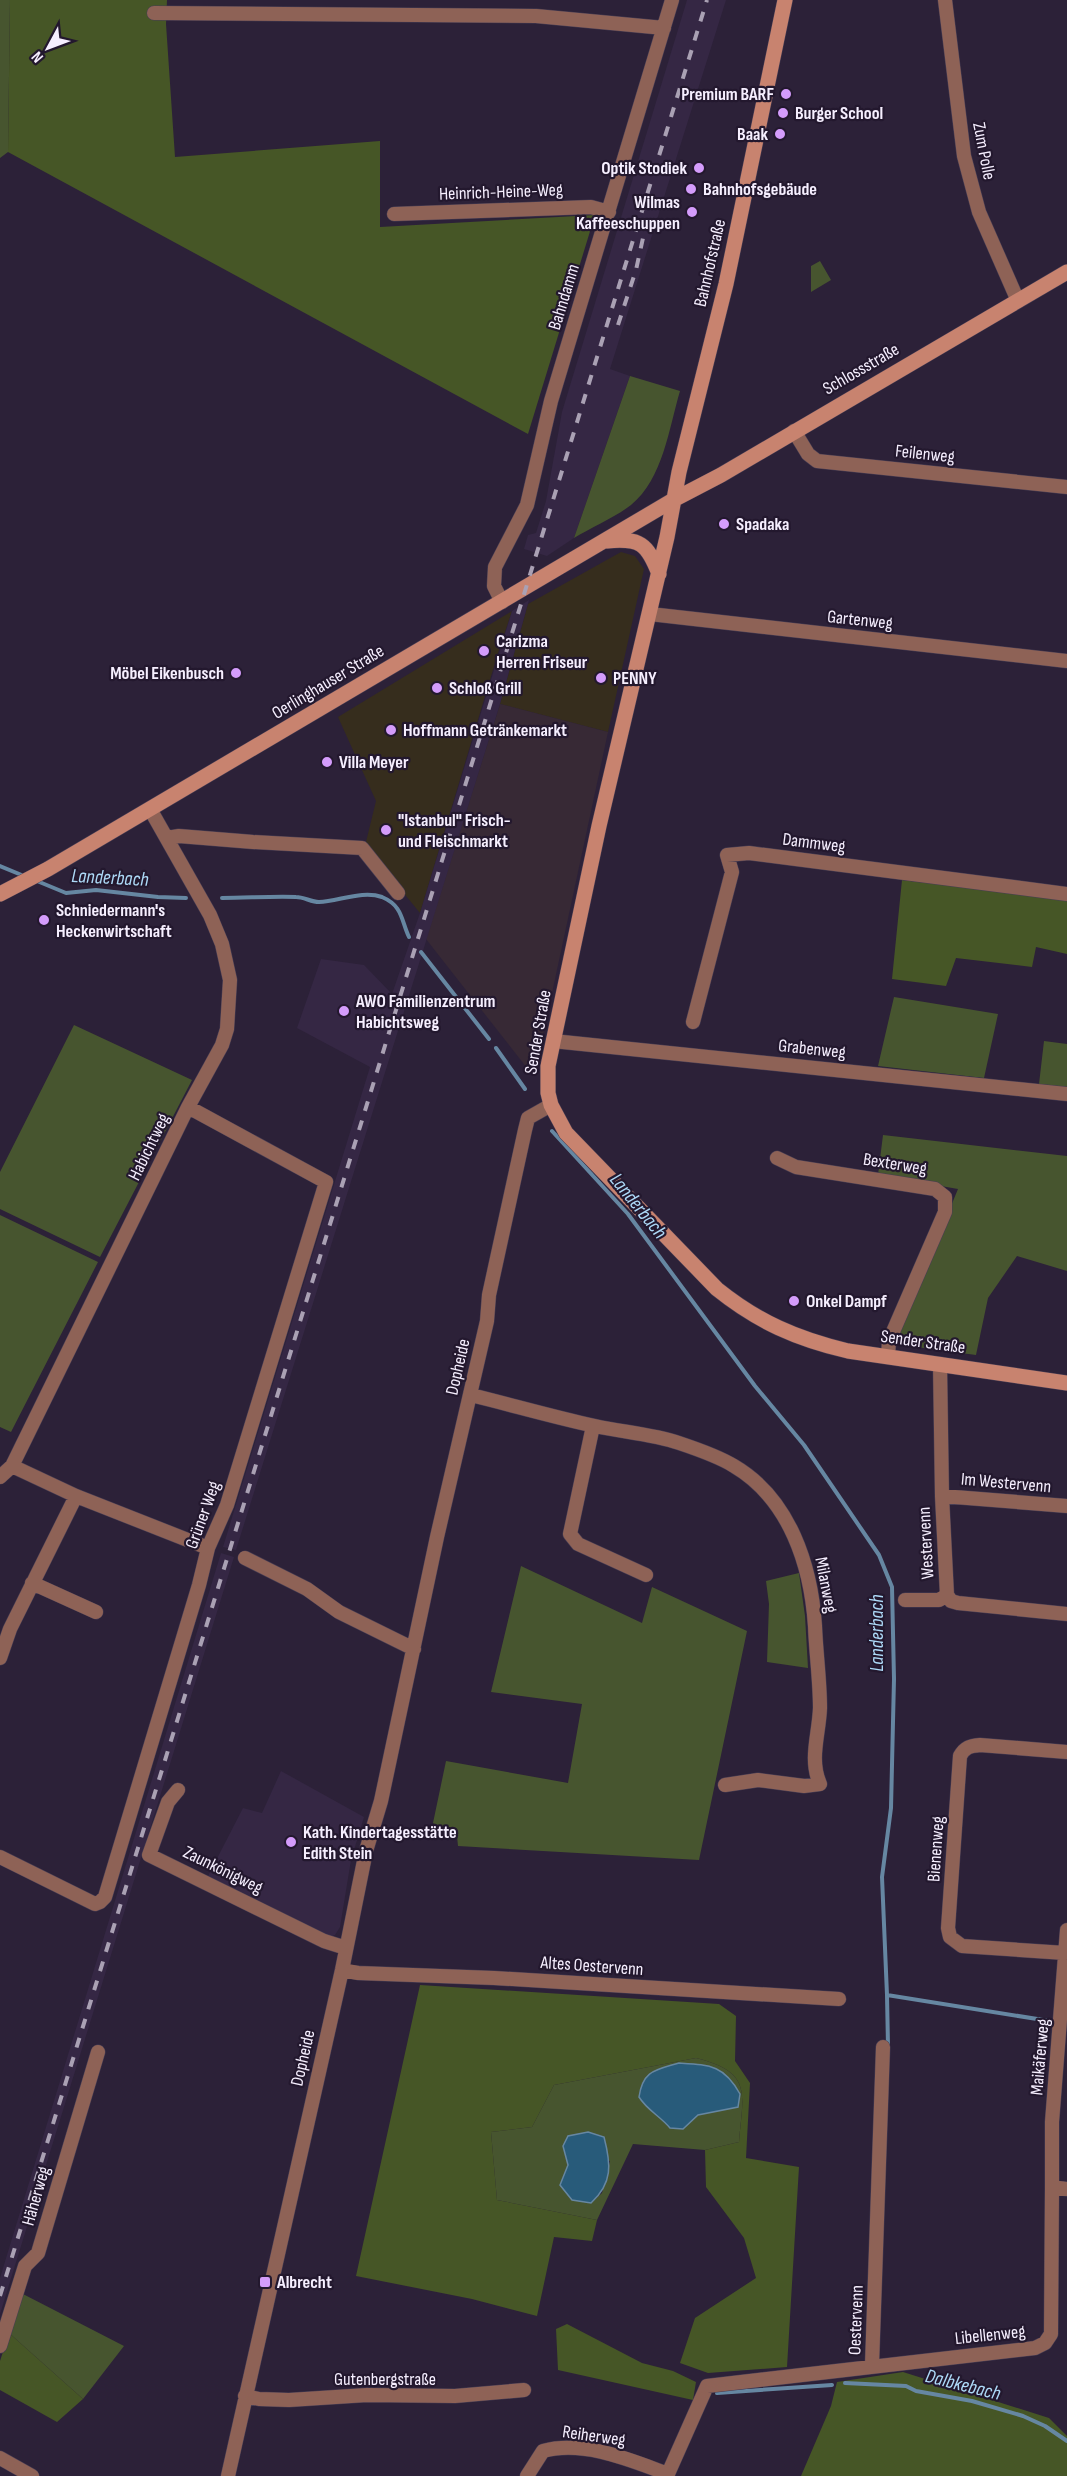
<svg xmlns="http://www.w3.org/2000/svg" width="1067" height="2476" font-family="'Sofia Sans Condensed',sans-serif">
  <rect width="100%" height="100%" fill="#2c2138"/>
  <path fill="#362d1d" d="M 621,552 L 635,556 L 644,569 L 608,732 L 500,704 L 528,604 Z
    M 512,611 L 498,653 L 420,913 L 365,846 L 376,801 L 338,717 Z"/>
  <path fill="#372935" d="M 500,704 L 608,732 L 534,1077 L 426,939 Z"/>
  <path fill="#352744" d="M 687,0 L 726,0 L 610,369 L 630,376 L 574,538 L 547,556 L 524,549 L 528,535 L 536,533 L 546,501 L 562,412 Z
    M 529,600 L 500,704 L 236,1550 L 223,1547 L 370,1067 L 297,1028 L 321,959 L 364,965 L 392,994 L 420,913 L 512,611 Z
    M 221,1553 L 234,1557 L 0,2314 L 0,2278 Z
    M 281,1771 L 364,1817 L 351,1860 L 340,1927 L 335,1935 L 330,1937 L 207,1878 L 243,1808 L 262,1813 Z"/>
  <path fill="#47552f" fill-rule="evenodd" d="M 0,0 L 10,0 L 8,152 L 0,158 Z
    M 820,261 L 831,280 L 811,292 L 811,266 Z
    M 630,376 L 680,391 C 669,428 663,479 631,505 C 614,518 592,527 574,538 Z
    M 894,997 L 998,1014 L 984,1078 L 878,1066 Z
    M 74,1025 L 192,1080 L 100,1257 L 0,1209 L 0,1172 Z
    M 1044,1041 L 1067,1044 L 1067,1087 L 1039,1084 Z
    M 883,1135 L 1067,1156 L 1067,1271 L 1017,1256 L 988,1298 L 976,1355 L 909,1346 L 899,1332 L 958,1189 L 878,1175 Z
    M 0,1215 L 98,1262 L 11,1432 L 0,1427 Z
    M 521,1566 L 642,1623 L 652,1587 L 747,1631 L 699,1860 L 458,1846 L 457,1836 L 433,1823 L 446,1761 L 568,1783 L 582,1704 L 491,1692 Z
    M 799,1573 L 805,1616 L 808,1668 L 767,1662 L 769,1604 L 766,1581 Z
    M 696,2058 C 753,2072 743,2093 739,2142 L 705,2150 L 633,2144 L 597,2220 L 497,2200 L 491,2132 L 532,2127 L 554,2085 ZM 737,2107 L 698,2115 L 683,2129 L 670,2128 L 660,2116 ZM 563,2146 L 610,2161 L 602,2193 L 591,2203 L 560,2185 L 568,2165 Z
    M 21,2293 L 124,2346 L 83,2399 L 9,2333 Z"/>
  <path fill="#465626" d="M 10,0 L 167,0 L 166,24 L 175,157 L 380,141 L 380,227 L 595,215 L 528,434 L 8,152 Z
    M 902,880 L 1067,900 L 1067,954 L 1036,947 L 1032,967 L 956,958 L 946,986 L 892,979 Z
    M 420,1985 L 719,2004 L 736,2016 L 735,2061 L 750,2083 L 746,2158 L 799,2167 L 787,2367 L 708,2373 L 680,2363 L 695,2318 L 756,2278 L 744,2238 L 706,2187 L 705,2150 L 739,2142 C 743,2093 753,2072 696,2058 L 554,2085 L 532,2127 L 491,2132 L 497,2200 L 597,2220 L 592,2241 L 554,2237 L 537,2316 L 472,2299 L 356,2276 Z
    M 567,2324 L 642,2363 L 673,2371 L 696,2382 L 693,2400 L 558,2370 L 556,2329 Z
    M 9,2333 L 83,2399 L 57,2422 L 0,2390 L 0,2361 Z
    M 903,2372 L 1049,2418 L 1067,2436 L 1067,2476 L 801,2476 L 831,2406 L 837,2382 Z"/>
  <path fill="#285b7a" stroke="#6687a2" stroke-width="1.5" d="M 679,2063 C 710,2065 724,2065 740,2094 L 738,2107 L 698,2115 L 683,2129 L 670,2128 C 660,2116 647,2110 639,2097 C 643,2070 656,2070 679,2063 Z
    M 588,2132 L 604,2137 C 611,2164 613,2183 591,2203 L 572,2200 L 560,2185 L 568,2165 L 563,2146 L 568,2136 Z"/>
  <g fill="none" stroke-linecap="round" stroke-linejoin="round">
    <path stroke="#6687a2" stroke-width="4" d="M 0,866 L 24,876
      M 37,881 L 66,893 L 96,890 L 158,897 L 186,898
      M 222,898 C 247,898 272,896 296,897 C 304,897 311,902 319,902 C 339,901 363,890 382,897 C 403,906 401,920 409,937
      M 421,952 L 489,1039
      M 496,1048 L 525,1089
      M 552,1131 L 628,1214 L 755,1386 L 804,1445 L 879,1555 L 892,1587 L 894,1679 L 891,1808 L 882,1877 L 887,1995 L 1056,2022
      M 887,1995 L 888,2046
      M 845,2383 L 906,2386 L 916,2391 L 972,2401 L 1023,2416 L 1045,2426 L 1067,2441
      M 717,2393 L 832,2385"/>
    <defs>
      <path id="street" d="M 945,0 L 964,156 L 979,212 L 1018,301
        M 154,13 L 536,16 L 664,28
        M 394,214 L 591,207 L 609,212
        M 794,431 L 808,454 L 817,461 L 1067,487
        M 502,602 L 494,586 L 495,567 L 527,505 L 551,401 L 672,0
        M 650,614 L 1067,661
        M 167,838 L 179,836 L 253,842 L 362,848 L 398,893
        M 693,1022 L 732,872 L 727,855 L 749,853 L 1067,894
        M 553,1041 L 1067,1094
        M 777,1158 L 796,1167 L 935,1189 L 945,1197 L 945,1212 L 889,1341 L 888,1356
        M 940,1364 L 942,1496 L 947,1595 L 951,1601 L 958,1603 L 1067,1614
        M 471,1395 C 512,1405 553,1417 595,1426 C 622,1432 653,1434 679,1443 C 697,1449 718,1456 734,1466 C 790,1499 811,1566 815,1626 C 816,1653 820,1681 820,1708 C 819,1735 809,1759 820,1784 L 804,1786 L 758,1780 L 725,1785
        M 593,1426 L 570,1534 L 578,1544 L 646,1575
        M 12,1466 L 76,1496 L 208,1548
        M 0,1477 L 12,1466 L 188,1107 L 222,1045 L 227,1029 L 230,980 L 222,944 L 210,915 L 150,809
        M 942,1496 L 1067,1506
        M 245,1558 L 307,1589 L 339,1612 L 414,1649
        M 32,1583 L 96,1612
        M 905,1600 L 939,1600 L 947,1595
        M 0,1658 L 10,1629 L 76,1496
        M 178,1790 L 168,1802 L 149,1855 L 324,1941 L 346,1948
        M 0,1857 L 95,1904 L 100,1902 L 105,1897 L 199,1585 L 208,1548 L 227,1505 L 326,1182 L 188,1107
        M 1065,1953 L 962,1946 L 950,1937 L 948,1928 L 960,1756 C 965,1747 970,1746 980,1745 L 1067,1752
        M 342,1970 L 358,1973 L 494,1978 L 839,1999
        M 1052,2187 L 1052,2122 L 1067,1930
        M 0,2346 L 25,2266 L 38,2253 L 98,2052
        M 872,2365 L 883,2047
        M 245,2396 L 259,2399 L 289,2400 L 367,2395 L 455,2396 L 524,2390
        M 0,2458 L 32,2476
        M 228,2476 L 342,1970 L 366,1851 L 381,1801 L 437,1537 L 487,1321 L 489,1295 L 525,1130 L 528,1118 L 551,1105
        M 527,2476 L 543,2451 C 584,2440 630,2460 668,2474
        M 667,2476 L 707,2386 L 1035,2348 L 1045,2343 L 1051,2334 L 1052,2187 L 1067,2189"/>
      <path id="secondary" d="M 785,0 L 726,284 L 679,472 L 667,537 L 599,826 L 548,1066 L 548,1093 L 551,1105 L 566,1133 L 717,1289 C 758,1322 797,1339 848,1351 L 1067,1383
        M 607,541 C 640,538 647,543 659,574
        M 0,894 L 48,869 L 675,499 L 721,475 L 1067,272"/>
    </defs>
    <use href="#street" stroke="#483e54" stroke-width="15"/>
    <use href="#secondary" stroke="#483e54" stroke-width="16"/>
    <use href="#street" stroke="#8e6256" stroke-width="14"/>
    <use href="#secondary" stroke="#c8836f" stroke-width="15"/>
    <path stroke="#aaa1b4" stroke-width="4" stroke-dasharray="10 10" stroke-linecap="butt" d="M 618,325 L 636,270 L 648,215
      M 0,2296 L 707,0"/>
  </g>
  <g fill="#d49cfb" stroke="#23182e" stroke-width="2">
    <circle cx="786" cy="94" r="6"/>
    <circle cx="783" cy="113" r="6"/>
    <circle cx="780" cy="134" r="6"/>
    <circle cx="699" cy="168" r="6"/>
    <circle cx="691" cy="189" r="6"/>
    <circle cx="692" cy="212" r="6"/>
    <circle cx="724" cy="524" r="6"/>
    <circle cx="484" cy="651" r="6"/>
    <circle cx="236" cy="673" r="6"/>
    <circle cx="601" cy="678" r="6"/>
    <circle cx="437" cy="688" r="6"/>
    <circle cx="391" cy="730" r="6"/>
    <circle cx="327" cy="762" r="6"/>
    <circle cx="386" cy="830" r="6"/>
    <circle cx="44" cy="920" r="6"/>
    <circle cx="344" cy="1011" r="6"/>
    <circle cx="794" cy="1301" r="6"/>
    <circle cx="291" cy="1842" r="6"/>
    <rect x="259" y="2276" width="12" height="12" rx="3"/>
  </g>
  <g text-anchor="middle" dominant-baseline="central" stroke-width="4.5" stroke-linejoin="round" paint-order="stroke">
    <g font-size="18" font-weight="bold" fill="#f6efff" stroke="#23182e" text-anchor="start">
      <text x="774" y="94" text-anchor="end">Premium BARF</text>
      <text x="795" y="113">Burger School</text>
      <text x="768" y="134" text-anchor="end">Baak</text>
      <text x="687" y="168" text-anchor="end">Optik Stodiek</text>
      <text x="703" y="189">Bahnhofsgebäude</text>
      <text x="680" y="202" text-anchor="end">Wilmas<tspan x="680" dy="21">Kaffeeschuppen</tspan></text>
      <text x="736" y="524">Spadaka</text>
      <text x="496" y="641">Carizma<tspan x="496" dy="21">Herren Friseur</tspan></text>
      <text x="224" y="673" text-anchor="end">Möbel Eikenbusch</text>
      <text x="613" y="678">PENNY</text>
      <text x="449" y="688">Schloß Grill</text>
      <text x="403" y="730">Hoffmann Getränkemarkt</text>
      <text x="339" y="762">Villa Meyer</text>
      <text x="398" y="820">"Istanbul" Frisch-<tspan x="398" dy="21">und Fleischmarkt</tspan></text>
      <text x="56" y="910">Schniedermann's<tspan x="56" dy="21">Heckenwirtschaft</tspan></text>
      <text x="356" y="1001">AWO Familienzentrum<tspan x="356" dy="21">Habichtsweg</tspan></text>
      <text x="806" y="1301">Onkel Dampf</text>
      <text x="303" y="1832">Kath. Kindertagesstätte<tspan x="303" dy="21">Edith Stein</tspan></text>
      <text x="277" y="2282">Albrecht</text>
    </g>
    <g font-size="18" fill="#f6efff" stroke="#23182e">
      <text transform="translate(984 151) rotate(79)">Zum Polle</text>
      <text transform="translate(501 192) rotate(-2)">Heinrich-Heine-Weg</text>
      <text transform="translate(710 263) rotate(-77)">Bahnhofstraße</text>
      <text transform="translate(564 297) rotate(-73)">Bahndamm</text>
      <text transform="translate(861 369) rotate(-30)">Schlossstraße</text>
      <text transform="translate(925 454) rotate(6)">Feilenweg</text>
      <text transform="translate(860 620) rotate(6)">Gartenweg</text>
      <text transform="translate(328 682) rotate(-31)">Oerlinghauser Straße</text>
      <text transform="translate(814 843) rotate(7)">Dammweg</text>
      <text transform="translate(538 1032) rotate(-80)">Sender Straße</text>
      <text transform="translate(812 1049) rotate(6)">Grabenweg</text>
      <text transform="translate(149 1147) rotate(-64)">Habichtweg</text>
      <text transform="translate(895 1164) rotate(9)">Bexterweg</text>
      <text transform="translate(923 1342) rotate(8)">Sender Straße</text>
      <text transform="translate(458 1367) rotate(-77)">Dopheide</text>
      <text transform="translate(1006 1483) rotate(5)">Im Westervenn</text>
      <text transform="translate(203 1515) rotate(-70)">Grüner Weg</text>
      <text transform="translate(926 1543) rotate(-93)">Westervenn</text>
      <text transform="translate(826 1585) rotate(79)">Milanweg</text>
      <text transform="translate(936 1849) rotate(-86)">Bienenweg</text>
      <text transform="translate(223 1870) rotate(26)">Zaunkönigweg</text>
      <text transform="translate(592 1966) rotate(4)">Altes Oestervenn</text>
      <text transform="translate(1040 2057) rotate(-85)">Maikäferweg</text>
      <text transform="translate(303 2058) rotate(-77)">Dopheide</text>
      <text transform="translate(36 2196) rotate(-74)">Häherweg</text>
      <text transform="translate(856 2320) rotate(-88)">Oestervenn</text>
      <text transform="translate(990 2335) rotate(-6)">Libellenweg</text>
      <text x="385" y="2379">Gutenbergstraße</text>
      <text transform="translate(594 2436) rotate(8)">Reiherweg</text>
    </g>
    <g font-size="20" font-style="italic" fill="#add9f7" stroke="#23182e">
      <text transform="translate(110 878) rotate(3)">Landerbach</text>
      <text transform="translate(638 1206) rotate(51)">Landerbach</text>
      <text transform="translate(877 1633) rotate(-90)">Landerbach</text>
      <text transform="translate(963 2385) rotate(14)">Dalbkebach</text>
    </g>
  </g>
  <g transform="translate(48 48) rotate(229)" stroke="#23182e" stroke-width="4.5" paint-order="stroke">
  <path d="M0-4.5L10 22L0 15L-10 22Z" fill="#f6efff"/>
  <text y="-9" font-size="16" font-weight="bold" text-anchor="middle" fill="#f6efff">N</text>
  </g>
</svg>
